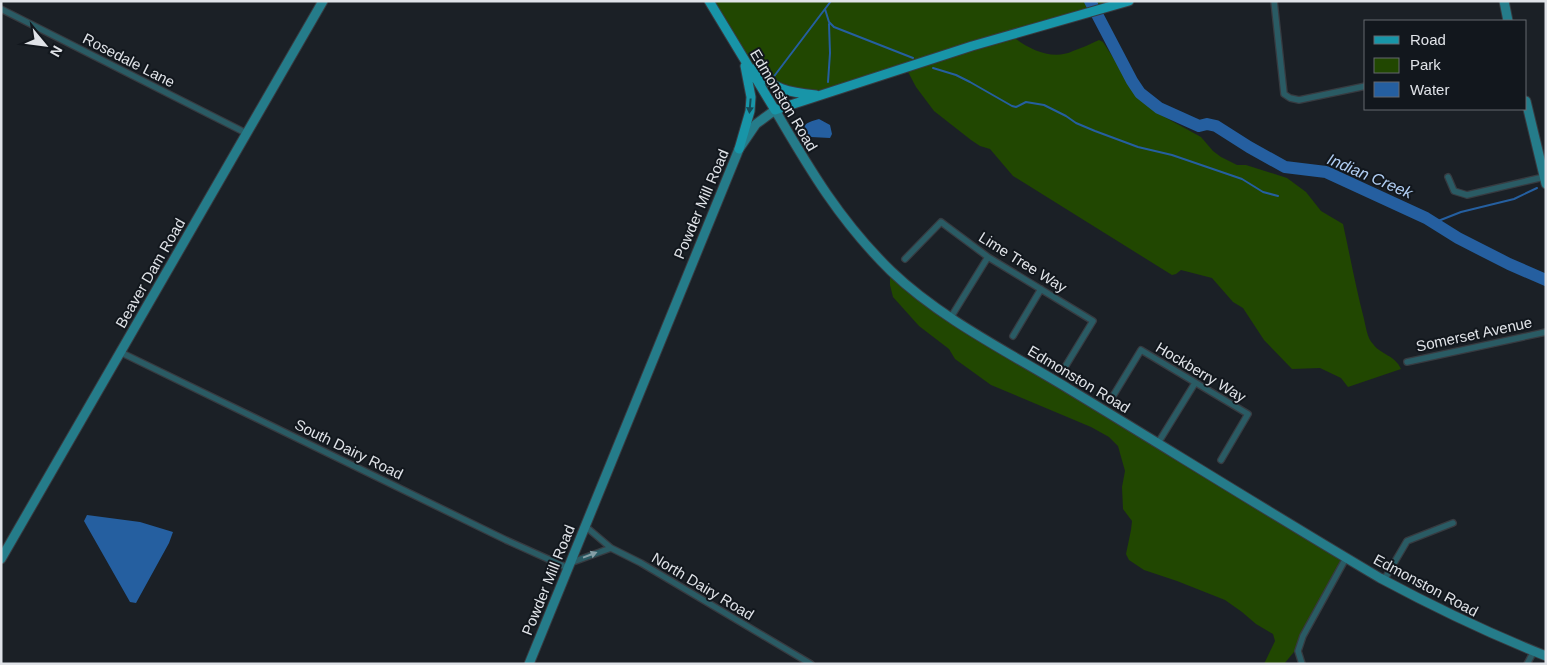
<svg xmlns="http://www.w3.org/2000/svg" width="1547" height="665" font-family="Arial,sans-serif">
  <rect width="100%" height="100%" fill="#1b2026"/>
  <path fill="#214701" d="M 709,1 L 1129,1 L 1011,35 C 1028,49 1052,61 1073,51 C 1082,48 1090,44 1099,40 L 1103,42 L 1138,96 L 1159,114 L 1201,137 L 1213,151 L 1221,157 L 1237,165 L 1246,165 L 1287,178 L 1306,192 L 1321,211 L 1343,224 C 1350,256 1356,288 1364,319 C 1366,327 1367,338 1373,344 C 1381,355 1395,355 1401,369 L 1348,387 L 1341,378 L 1320,368 L 1292,369 L 1264,340 L 1243,308 L 1233,302 L 1212,278 L 1181,270 L 1176,274 L 1172,275 L 1013,176 L 990,149 L 980,146 L 971,140 L 934,111 L 916,87 L 906,68 L 818,95 L 785,91 L 744,61 Z
    M 890,270 L 918,294 L 1346,558 L 1298,647 L 1284,664 L 1264,664 L 1275,641 L 1273,634 L 1256,624 L 1242,612 L 1225,600 L 1177,581 L 1144,570 L 1129,560 L 1126,554 L 1131,530 L 1132,521 L 1123,509 L 1122,487 L 1125,471 L 1118,446 L 1109,437 L 1091,427 L 991,385 L 955,359 L 949,349 L 919,326 L 893,297 L 890,285 Z"/>
  <path fill="#255fa0" d="M 819,119 L 830,125 L 832,134 L 830,138 L 811,137 L 807,141 L 802,129 C 806,122 812,121 819,119 Z
    M 87,515 L 140,522 L 173,532 L 169,543 L 136,603 L 130,602 L 84,521 Z"/>
  <g fill="none" stroke-linecap="round" stroke-linejoin="round">
    <path stroke="#255fa0" stroke-width="2" d="M 825,9 L 829,22 L 834,27 L 913,58
      M 933,68 L 956,75 L 970,82 L 1012,106 L 1016,107 L 1026,102 L 1044,105 L 1066,116 L 1076,123 L 1095,131 L 1138,147 L 1172,155 L 1242,179 L 1263,192 L 1278,196
      M 772,79 L 831,1
      M 828,82 L 830,53 L 829,24
      M 1433,223 L 1461,212 L 1514,199 L 1537,188"/>
    <path stroke="#255fa0" stroke-width="12" d="M 1090,1 L 1132,81 L 1140,93 L 1159,108 L 1199,126 L 1207,124 L 1216,126 L 1249,147 L 1285,167 L 1326,172 L 1426,218 L 1458,238 L 1509,264 L 1546,280"/>
    <defs>
      <path id="street" d="M 1274,1 L 1284,94 L 1290,98 L 1299,100 L 1366,86
        M 1,9 L 246,133
        M 1448,177 L 1454,191 L 1467,195 L 1544,177
        M 905,259 L 941,222 L 988,257 L 1093,321 L 1065,367
        M 951,317 L 988,257
        M 1013,336 L 1041,289
        M 120,352 L 506,540 L 568,568
        M 1407,362 L 1546,332
        M 1113,396 L 1141,350 L 1248,414 L 1221,460
        M 1158,443 L 1195,383
        M 585,526 L 611,548 L 641,563 L 811,664
        M 570,563 L 611,548
        M 1384,580 L 1407,541 L 1453,523
        M 1302,664 L 1298,651 L 1303,636 L 1346,558
        M 1527,664 L 1534,651"/>
      <path id="secondary" d="M 1504,1 L 1508,21
        M 1526,101 L 1546,184
        M 1,559 L 323,1
        M 529,664 L 739,149 L 756,124 L 775,110 C 810,170 840,221 891,271 C 941,319 1010,353 1069,389 C 1173,452 1275,516 1380,578 C 1434,607 1488,633 1546,656"/>
      <path id="primary" d="M 709,1 L 775,110 L 972,46 L 1129,1
        M 754,69 C 776,90 786,92 816,95
        M 739,149 L 750,111 L 751,97 L 745,66"/>
    </defs>
    <use href="#street" stroke="#373b41" stroke-width="8"/>
    <use href="#secondary" stroke="#373b41" stroke-width="11"/>
    <use href="#primary" stroke="#373b41" stroke-width="11"/>
    <use href="#street" stroke="#2a5b64" stroke-width="5.5"/>
    <use href="#secondary" stroke="#257c8a" stroke-width="9"/>
    <use href="#primary" stroke="#1895a8" stroke-width="9"/>
  </g>
  <defs><path id="oneway-solid" d="M-6-.8H1V-3.2L6.5 0L1 3.2V.8H-6Z" transform="scale(1.25)"/></defs>
  <use fill="#144955" href="#oneway-solid" transform="translate(750 106) rotate(95)"/>
  <use fill="#859fa6" href="#oneway-solid" transform="translate(590 555) rotate(-21)"/>
  <g text-anchor="middle" dominant-baseline="central" stroke-width="4" stroke-linejoin="round" paint-order="stroke">
    <g font-size="15" fill="#e0e3e8" stroke="#12171d">
      <text transform="translate(129 60) rotate(27)">Rosedale Lane</text>
      <text transform="translate(784 100) rotate(59)">Edmonston Road</text>
      <text transform="translate(701 204) rotate(-67)">Powder Mill Road</text>
      <text transform="translate(1023 262) rotate(32)">Lime Tree Way</text>
      <text transform="translate(150 273) rotate(-60)">Beaver Dam Road</text>
      <text transform="translate(1474 334) rotate(-12)">Somerset Avenue</text>
      <text transform="translate(1201 372) rotate(31)">Hockberry Way</text>
      <text transform="translate(1079 379) rotate(31)">Edmonston Road</text>
      <text transform="translate(349 449) rotate(26)">South Dairy Road</text>
      <text transform="translate(548 580) rotate(-68)">Powder Mill Road</text>
      <text transform="translate(1426 585) rotate(28)">Edmonston Road</text>
      <text transform="translate(703 586) rotate(31)">North Dairy Road</text>
    </g>
    <g font-size="16" font-style="italic" fill="#b1cef3" stroke="#12171d">
      <text transform="translate(1370 176) rotate(23)">Indian Creek</text>
    </g>
  </g>
  <rect width="1547" height="665" fill="none" stroke="#e0e3e8" stroke-width="5"/>
  <rect x="1364" y="20" width="162" height="90" fill="#12171d" stroke="#64696e"/>
  <rect x="1374" y="36" width="25" height="8" fill="#1895a8" stroke="#64696e"/>
  <text x="1410" y="45" font-size="15" fill="#e0e3e8">Road</text>
  <rect x="1374" y="58" width="25" height="15" fill="#214701" stroke="#64696e"/>
  <text x="1410" y="70" font-size="15" fill="#e0e3e8">Park</text>
  <rect x="1374" y="82" width="25" height="15" fill="#255fa0" stroke="#64696e"/>
  <text x="1410" y="95" font-size="15" fill="#e0e3e8">Water</text>
  <g transform="translate(45 45) rotate(119)" stroke="#12171d" stroke-width="4" paint-order="stroke">
  <path d="M0-4L9 19L0 12L-9 19Z" fill="#e0e3e8"/>
  <text y="-8" font-size="14" font-weight="bold" text-anchor="middle" fill="#e0e3e8">N</text>
  </g>
</svg>
